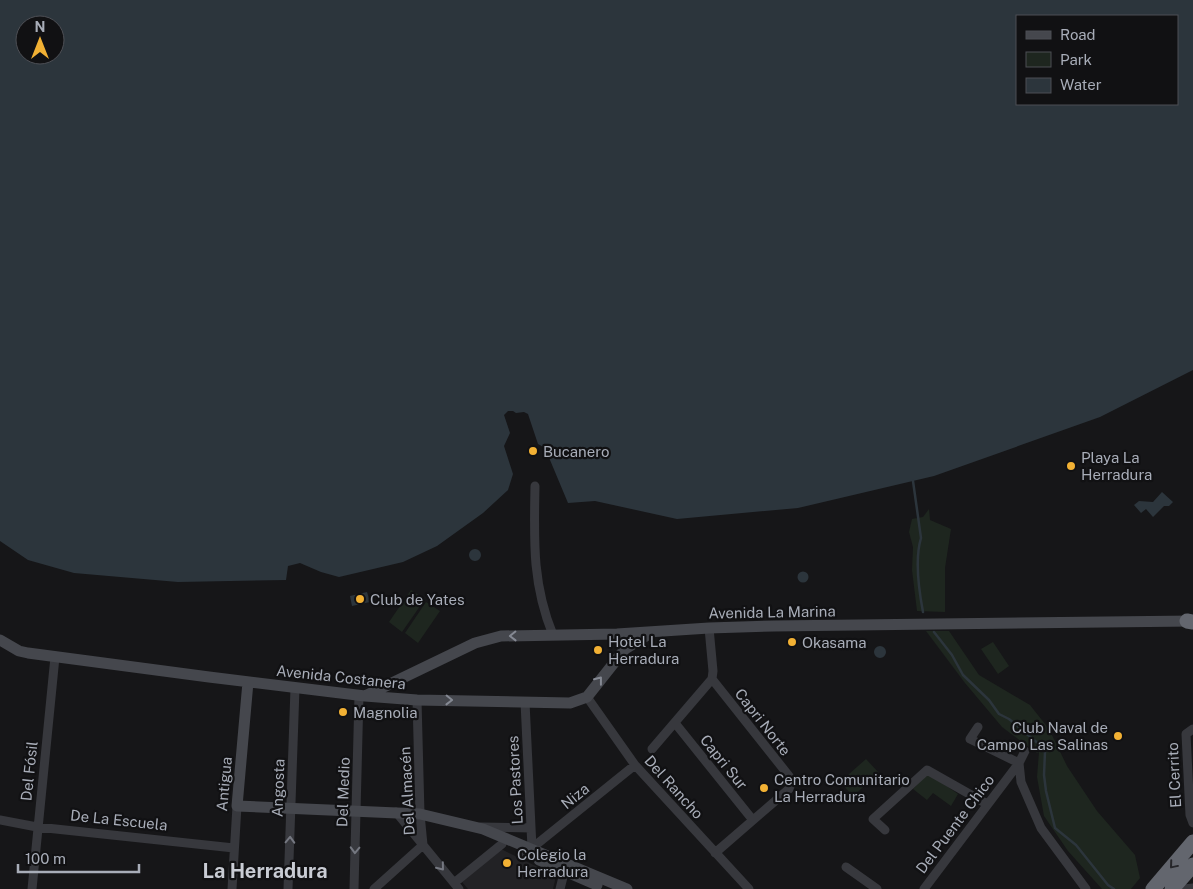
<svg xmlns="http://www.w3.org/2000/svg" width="1193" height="889" font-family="'Public Sans',sans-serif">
  <rect width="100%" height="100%" fill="#161618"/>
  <path fill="#222225" d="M 501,849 L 556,876 L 553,889 L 468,889 L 462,882 Z"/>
  <path fill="#1e261f" d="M 929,509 L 930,520 L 951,529 L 945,568 L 945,612 L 917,611 L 912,570 L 913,547 L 909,532 L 912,519 L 923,517 Z
    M 411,590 L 425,599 L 402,632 L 389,622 Z
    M 426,602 L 440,611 L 418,643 L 405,633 Z
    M 926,631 L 949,631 L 979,675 L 1030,705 L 1049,729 L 1067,766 L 1097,811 L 1135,855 L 1140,878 L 1131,889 L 1102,889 L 1068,851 L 1044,816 L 1037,777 L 1039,752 L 1037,753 L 1002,727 L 965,683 Z
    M 993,642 L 1009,666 L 998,674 L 981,649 Z
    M 866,759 L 879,773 L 853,796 L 840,782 Z
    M 928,773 L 958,794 L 951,806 L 933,793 L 927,800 L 913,789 Z"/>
  <path fill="#2c353c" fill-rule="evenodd" d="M 0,0 L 1193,0 L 1193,370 L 1100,417 L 934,476 L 798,508 L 677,519 L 595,501 L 568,503 L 545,448 L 538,444 L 528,414 L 524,412 L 516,413 L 513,411 L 508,411 L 504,415 L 510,433 L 504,446 L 513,474 L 508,490 L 483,513 L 437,546 L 403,562 L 339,577 L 321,572 L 300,563 L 288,566 L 286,580 L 178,582 L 74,573 L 28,560 L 0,541 ZM 1017,16 L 1177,16 L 1177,104 L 1017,104 ZM 25,25 L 55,25 L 55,55 L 25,55 Z
    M 1162,492 L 1173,502 L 1169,506 L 1164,506 L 1153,517 L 1146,509 L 1141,513 L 1134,505 L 1139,501 L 1153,502 Z
    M469 555a6 6 0 1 1 12 0a6 6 0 1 1-12 0Z
    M797.5 577a5.5 5.5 0 1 1 11 0a5.5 5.5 0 1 1-11 0Z
    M 367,592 L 370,602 L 352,606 L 350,596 Z
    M874 652a6 6 0 1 1 12 0a6 6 0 1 1-12 0Z"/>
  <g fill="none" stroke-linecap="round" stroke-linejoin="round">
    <path stroke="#2c353c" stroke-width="2.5" d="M 913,481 L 921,538 C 915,558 919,591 923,612
      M 934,632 L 952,655 L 963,675 L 989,700 L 999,714 L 1009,719 L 1041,746 L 1045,752 L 1044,775 L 1046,791 L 1055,828 L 1076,845 L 1108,885 L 1114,889"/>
    <path stroke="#37383d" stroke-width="9" d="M 535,486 C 534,540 532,584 553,635
      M 709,628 L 713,671 L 712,679
      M 712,679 L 789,776 L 791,783 L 789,789 L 715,853
      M 587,697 L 635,765 L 749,889
      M 417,700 L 420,814 L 423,845
      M 525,702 L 532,848 L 526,854
      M 675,723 L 752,819
      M 978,727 L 970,739 L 1019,763 L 1021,782 L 1041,828 L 1086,889
      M 1193,729 L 1186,734 L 1190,815 L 1193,823
      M 652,749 L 712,679
      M 396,812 L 459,889
      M 0,820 L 37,827 L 234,848
      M 481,827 L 531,828
      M 885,830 L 873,819 L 927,770 L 987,804
      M 532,848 L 635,765
      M 846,867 L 877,889
      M 454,883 L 502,844
      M 32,889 L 55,657
      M 232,889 L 237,806
      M 288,889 L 295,688
      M 354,889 L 359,695
      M 374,889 L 423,845
      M 560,889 L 566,865
      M 924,889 L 1019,763 L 1025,751
      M 1184,889 L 1193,888"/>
    <path stroke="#45474d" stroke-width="11" d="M 0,640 L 19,651 L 28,653 L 209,677 L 365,696 L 417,700 L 570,703 L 587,697 L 625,649 L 649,634
      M 248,682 L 237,806 L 420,814 L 483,829 L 627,889
      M 365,696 L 475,643 L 501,636 L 617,634 L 709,628 L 774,626 L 1193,621
      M 539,860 L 597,885"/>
    <path stroke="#63666e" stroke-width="15" d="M 1187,621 L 1193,622
      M 1153,889 L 1193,842
      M 1172,889 L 1193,865"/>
  </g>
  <defs><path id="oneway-chevron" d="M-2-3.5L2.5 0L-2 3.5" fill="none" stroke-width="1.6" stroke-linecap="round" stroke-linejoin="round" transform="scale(1.25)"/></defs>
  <g stroke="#858993">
    <use href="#oneway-chevron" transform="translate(513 636) rotate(179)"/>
    <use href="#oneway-chevron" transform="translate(599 680) rotate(-52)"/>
    <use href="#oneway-chevron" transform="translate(449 700) rotate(1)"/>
  </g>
  <g stroke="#757881">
    <use href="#oneway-chevron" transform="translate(290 840) rotate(-88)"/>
    <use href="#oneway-chevron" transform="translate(355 850) rotate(92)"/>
    <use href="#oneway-chevron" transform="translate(441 867) rotate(51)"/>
  </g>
  <use stroke="#26262a" href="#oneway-chevron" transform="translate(1173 865) rotate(130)"/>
  <g fill="#f2b134" stroke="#111113" stroke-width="2">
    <circle cx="533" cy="451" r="5"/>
    <circle cx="1071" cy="466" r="5"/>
    <circle cx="360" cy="599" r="5"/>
    <circle cx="792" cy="642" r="5"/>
    <circle cx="598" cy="650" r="5"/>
    <circle cx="343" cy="712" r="5"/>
    <circle cx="1118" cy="736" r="5"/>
    <circle cx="764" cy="788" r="5"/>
    <circle cx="507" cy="863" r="5"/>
  </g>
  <g text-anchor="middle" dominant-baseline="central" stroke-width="4.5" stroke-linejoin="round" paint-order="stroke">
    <g font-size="15" fill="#a8adb8" stroke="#111113" text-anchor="start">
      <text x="543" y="451">Bucanero</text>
      <text x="1081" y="457">Playa La<tspan x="1081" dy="17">Herradura</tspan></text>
      <text x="370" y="599">Club de Yates</text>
      <text x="608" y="641">Hotel La<tspan x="608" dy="17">Herradura</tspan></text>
      <text x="802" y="642">Okasama</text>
      <text x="353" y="712">Magnolia</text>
      <text x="1108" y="727" text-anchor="end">Club Naval de<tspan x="1108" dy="17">Campo Las Salinas</tspan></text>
      <text x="774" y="779">Centro Comunitario<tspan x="774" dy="17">La Herradura</tspan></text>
      <text x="517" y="854">Colegio la<tspan x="517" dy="17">Herradura</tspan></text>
    </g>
    <g font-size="15" fill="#a8adb8" stroke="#111113">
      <text transform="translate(772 612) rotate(-1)">Avenida La Marina</text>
      <text transform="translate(341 677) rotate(6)">Avenida Costanera</text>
      <text transform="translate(763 722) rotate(52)">Capri Norte</text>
      <text transform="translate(724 762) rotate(51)">Capri Sur</text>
      <text transform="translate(29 771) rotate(-84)">Del Fósil</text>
      <text transform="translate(1174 775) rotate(-93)">El Cerrito</text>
      <text transform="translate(515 780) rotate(-93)">Los Pastores</text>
      <text transform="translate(224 784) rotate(-85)">Antigua</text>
      <text transform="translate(674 787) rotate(48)">Del Rancho</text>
      <text transform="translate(278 788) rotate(-88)">Angosta</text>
      <text transform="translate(407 791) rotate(-93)">Del Almacén</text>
      <text transform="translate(343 792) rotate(-88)">Del Medio</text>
      <text transform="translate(575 796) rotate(-39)">Niza</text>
      <text transform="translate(119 820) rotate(6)">De La Escuela</text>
      <text transform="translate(955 824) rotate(-53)">Del Puente Chico</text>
    </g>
    <g font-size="20" font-weight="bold" fill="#c9ccd4" stroke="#111113">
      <text x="265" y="871">La Herradura</text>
    </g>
  </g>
  <rect x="1016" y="15" width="162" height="90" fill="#111113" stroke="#4d4f55"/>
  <rect x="1026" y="31" width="25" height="8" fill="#45474d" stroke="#4d4f55"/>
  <text x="1060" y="40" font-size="15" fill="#a8adb8">Road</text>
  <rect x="1026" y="52" width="25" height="15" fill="#1e261f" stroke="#4d4f55"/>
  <text x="1060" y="65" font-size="15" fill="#a8adb8">Park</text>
  <rect x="1026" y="78" width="25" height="15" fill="#2c353c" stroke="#4d4f55"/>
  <text x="1060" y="90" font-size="15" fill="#a8adb8">Water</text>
  <g transform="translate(40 40)"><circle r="24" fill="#111113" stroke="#4d4f55"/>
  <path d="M0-4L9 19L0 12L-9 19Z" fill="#f2b134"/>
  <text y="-8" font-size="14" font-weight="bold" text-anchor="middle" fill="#a8adb8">N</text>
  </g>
  <path d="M18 864v8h121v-8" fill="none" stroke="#a8adb8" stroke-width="2.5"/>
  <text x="25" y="864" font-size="15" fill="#a8adb8" stroke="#111113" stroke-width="4" paint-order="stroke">100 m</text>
</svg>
